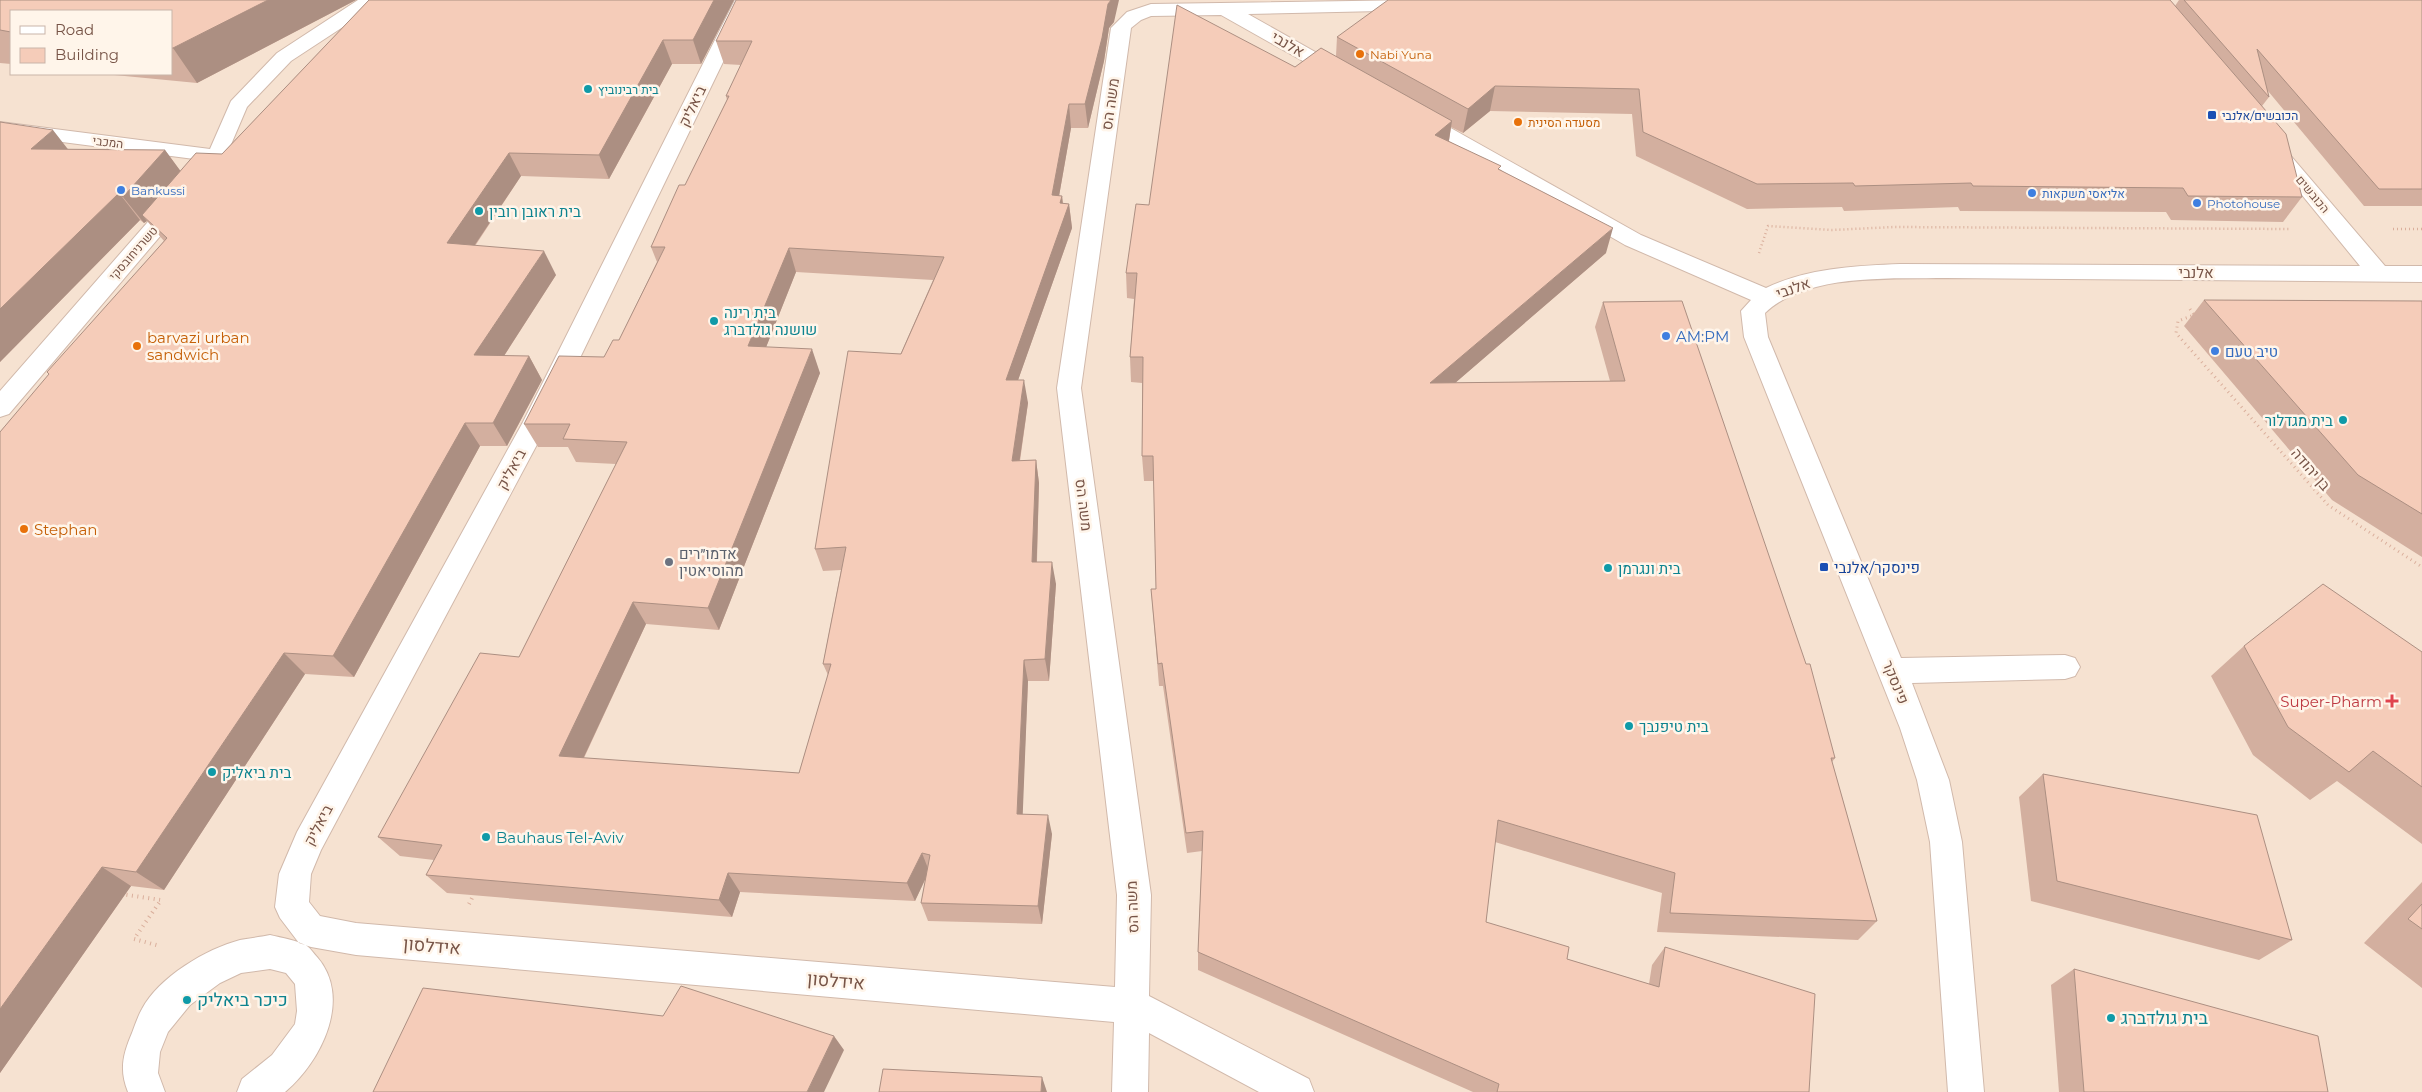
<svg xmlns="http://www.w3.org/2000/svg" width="2422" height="1092" font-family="Montserrat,Heebo,sans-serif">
  <rect width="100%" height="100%" fill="#fef1e3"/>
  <path fill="#f6e2d1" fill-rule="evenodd" d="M 0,0 L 2422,0 L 2422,1092 L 0,1092 ZM 11,11 L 171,11 L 171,74 L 11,74 Z"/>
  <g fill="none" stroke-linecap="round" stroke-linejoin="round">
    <defs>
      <path id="minor" d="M 358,0 L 380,0 L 378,4 L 291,61 L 247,107 L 224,161 L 9,414 L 0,417 L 0,391 L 202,160 L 0,134 L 0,122 L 210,149 L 231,101 L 277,53 Z
        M 735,0 L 753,0 L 549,422 L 321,850 L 311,874 L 309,902 L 320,916 L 356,923 L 1115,987 L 1117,895 L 1057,388 L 1111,28 L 1127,12 L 1151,4 L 1418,0 L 1425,2 L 1427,6 L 1425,10 L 1248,14 L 1349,71 L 1352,75 L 1349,79 L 1342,81 L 1335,79 L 1221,15 L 1151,16 L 1141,20 L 1131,28 L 1081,388 L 1151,895 L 1149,996 L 1309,1079 L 1314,1092 L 1259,1092 L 1149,1033 L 1148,1092 L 1112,1092 L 1114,1022 L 356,955 L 311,947 L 299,943 L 280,918 L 275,907 L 279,874 L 297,832 L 523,422 Z
        M 1417,111 L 1424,113 L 1641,235 L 1766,288 C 1808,268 1854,266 1900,264 L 2360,266 L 2262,146 L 2265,142 L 2272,140 L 2279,142 L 2385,266 L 2422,266 L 2422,282 L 1946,278 C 1891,279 1807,273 1765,313 L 1768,337 L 1901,658 L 2065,655 L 2075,658 L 2080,667 L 2075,676 L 2065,679 L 1912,683 L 1949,780 L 1962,842 L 1984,1092 L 1948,1092 L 1930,842 L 1917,780 L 1900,728 L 1744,337 L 1741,311 L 1751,300 L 1625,245 L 1410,121 L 1407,117 L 1410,113 Z
        M 270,935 C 282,938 297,940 307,946 C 311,949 314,954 317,957 C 353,998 321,1062 285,1092 L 237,1092 L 242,1079 L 272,1055 L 295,1024 L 297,1011 L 295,984 L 286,973 L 270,969 L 241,973 L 220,983 L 190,1005 L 168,1032 L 160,1052 L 158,1073 L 165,1092 L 128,1092 C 119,1070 123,1054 132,1033 C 135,1025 138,1016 142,1009 C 159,977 206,949 240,940 C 250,938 261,937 270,935 Z"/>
    </defs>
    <use href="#minor" stroke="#d1b9ab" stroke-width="2"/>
    <path stroke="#daaf9c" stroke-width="2.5" stroke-dasharray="1 3" stroke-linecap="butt" d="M 2393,229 L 2422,229
      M 1759,253 L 1768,226 L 1832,230 L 1894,227 L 2291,229"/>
    <path stroke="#daaf9c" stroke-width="3" stroke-dasharray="1 4" stroke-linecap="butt" d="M 2190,309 L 2194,315 L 2178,321 L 2176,333 L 2328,505 L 2422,567"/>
    <path stroke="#daaf9c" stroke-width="4" stroke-dasharray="1 4.5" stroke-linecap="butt" d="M 121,894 L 161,900 L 134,939 L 160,946
      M 469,904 L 473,896"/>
    <use href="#minor" fill="#fff" fill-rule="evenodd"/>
  </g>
  <path fill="#d3af9f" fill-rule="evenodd" d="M 0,0 L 356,0 L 197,83 L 104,74 L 171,74 L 171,11 L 11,11 L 11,64 L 0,63 Z
    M 369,0 L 734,0 L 701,64 L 672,64 L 609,179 L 521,176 L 475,246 L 556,275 L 504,356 L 529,356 L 542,380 L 507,446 L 480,446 L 354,677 L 305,674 L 164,890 L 131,886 L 0,1073 L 0,432 L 164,241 L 147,221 L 144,223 L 140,220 L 0,362 L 0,122 L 68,149 L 165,150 L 180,171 L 222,154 Z
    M 2179,0 L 2422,0 L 2422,206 L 2364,206 L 2268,91 L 2269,97 L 2262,106 L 2302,197 L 2283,222 L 2171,220 L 2166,212 L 1960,211 L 1958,207 L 1844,211 L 1842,207 L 1747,209 L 1636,156 L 1632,114 L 1490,111 L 1463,133 L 1451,127 L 1449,141 L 1501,170 L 1606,253 L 1455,383 L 1610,381 L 1595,327 L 1603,302 L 1835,758 L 1832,762 L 1877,921 L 1858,940 L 1657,932 L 1662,893 L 1495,842 L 1486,922 L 1567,959 L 1649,984 L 1652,965 L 1665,947 L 1809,1092 L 1473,1092 L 1198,970 L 1198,952 L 1202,851 L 1187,853 L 1163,686 L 1159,686 L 1151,589 L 1156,589 L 1154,481 L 1144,481 L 1142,456 L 1142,383 L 1131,382 L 1130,357 L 1134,299 L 1127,298 L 1126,273 L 1149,205 L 1295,67 L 1336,56 L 1337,37 L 2175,6 Z
    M 1114,22 L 1109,28 L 1104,61 L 1088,128 L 1071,128 L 1059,196 L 1062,196 L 1063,203 L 1069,204 L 1072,228 L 1018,380 L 1028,403 L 1020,461 L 1036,460 L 1039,483 L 1037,562 L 1056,584 L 1049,681 L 1028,681 L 1022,814 L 1052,834 L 1042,924 L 928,921 L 921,903 L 926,878 L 915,901 L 740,892 L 732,917 L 447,893 L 426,875 L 434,860 L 400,856 L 378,837 L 519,657 L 616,464 L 576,462 L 568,447 L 538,447 L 524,424 L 604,357 L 619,340 L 657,262 L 651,247 L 685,185 L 727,100 L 726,96 L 741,65 L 724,64 L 716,41 ZM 796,272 L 933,280 L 815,549 L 823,571 L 841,570 L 823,664 L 828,675 L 799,773 L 584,758 L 646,624 L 719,630 L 820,373 L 766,347 Z
    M 2204,300 L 2422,301 L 2422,557 L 2332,500 L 2184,326 Z
    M 2244,646 L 2422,652 L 2422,844 L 2337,781 L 2310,800 L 2253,755 L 2211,676 Z
    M 2043,774 L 2292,940 L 2259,960 L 2031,901 L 2019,797 Z
    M 2422,882 L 2422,988 L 2364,943 Z
    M 2074,969 L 2328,1092 L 2059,1092 L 2051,985 Z"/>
  <path fill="#ac8f82" d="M 268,0 L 356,0 L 197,83 L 173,48 Z
    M 714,0 L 734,0 L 701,64 L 693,40 Z
    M 1111,0 L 1119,0 L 1114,22 L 1109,28 L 1104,61 L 1088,128 L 1085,104 L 1108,4 Z
    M 663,40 L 672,64 L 609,179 L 599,155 Z
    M 1495,86 L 1490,111 L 1463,133 L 1468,109 Z
    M 1069,104 L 1071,128 L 1055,219 L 1052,195 Z
    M 1452,121 L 1448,146 L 1435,135 Z
    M 53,130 L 74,157 L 31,149 Z
    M 165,150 L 185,177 L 142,215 L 147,221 L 144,223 L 123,197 Z
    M 509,153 L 521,176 L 460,267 L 447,243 Z
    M 119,193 L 140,220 L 0,362 L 0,309 Z
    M 1062,196 L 1064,217 L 1069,204 L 1072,228 L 1010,403 L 1006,380 Z
    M 1613,228 L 1606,253 L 1426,408 L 1430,383 Z
    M 789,248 L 796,272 L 757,370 L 748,346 Z
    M 544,251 L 556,275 L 489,379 L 474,355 Z
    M 812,349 L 820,373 L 719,630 L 708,608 Z
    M 529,356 L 542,380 L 507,446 L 493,423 Z
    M 1024,380 L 1028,403 L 1016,485 L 1012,461 Z
    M 465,423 L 480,446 L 354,677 L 333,656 Z
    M 1036,460 L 1039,483 L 1036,584 L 1032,562 Z
    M 1052,562 L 1056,584 L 1049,681 L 1045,659 Z
    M 633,602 L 646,624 L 575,776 L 559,756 Z
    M 284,653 L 305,674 L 164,890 L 136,872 Z
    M 1024,660 L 1028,681 L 1022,833 L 1017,814 Z
    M 1048,815 L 1052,834 L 1042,924 L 1038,906 Z
    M 922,853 L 929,871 L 915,901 L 907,883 Z
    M 102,867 L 131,886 L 0,1073 L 0,1009 Z
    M 728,873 L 740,892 L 732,917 L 719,900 Z
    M 834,1036 L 844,1050 L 824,1092 L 807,1092 Z
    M 1042,1077 L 1047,1092 L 1041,1092 Z"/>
  <path fill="#f5ccb9" stroke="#ac8f82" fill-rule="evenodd" d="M 0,0 L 268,0 L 173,48 L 171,48 L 171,11 L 11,11 L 11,32 L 0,30 Z
    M 369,0 L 714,0 L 693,40 L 663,40 L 599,155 L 509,153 L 447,243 L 544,251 L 474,355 L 529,356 L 493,423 L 465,423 L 333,656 L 284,653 L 136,872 L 102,867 L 0,1009 L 0,432 L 49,374 L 47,372 L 167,238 L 142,215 L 196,153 L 222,154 Z
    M 736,0 L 1111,0 L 1108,4 L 1102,38 L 1085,104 L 1069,104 L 1052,195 L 1062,196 L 1060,203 L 1069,204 L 1006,380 L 1024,380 L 1012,461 L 1036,460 L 1032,562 L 1052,562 L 1045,659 L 1024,660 L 1017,814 L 1048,815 L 1038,906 L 921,903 L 930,855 L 922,853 L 907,883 L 728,873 L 719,900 L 426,875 L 442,845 L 378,837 L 480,653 L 519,657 L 627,442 L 563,439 L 570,424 L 524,424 L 559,356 L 604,357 L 613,340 L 619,340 L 665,247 L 651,247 L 679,185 L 685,185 L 729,96 L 726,96 L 752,41 L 716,41 ZM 789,248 L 944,257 L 901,354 L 848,351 L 815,549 L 846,547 L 823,664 L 831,664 L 799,773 L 559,756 L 633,602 L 708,608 L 812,349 L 748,346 Z
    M 1388,0 L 2170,0 L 2286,134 L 2302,197 L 2188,196 L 2183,188 L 1973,186 L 1971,183 L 1855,186 L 1853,183 L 1757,184 L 1643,132 L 1639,89 L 1495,86 L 1468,109 L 1337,37 Z
    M 2184,0 L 2422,0 L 2422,189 L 2379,189 L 2257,49 L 2269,97 Z
    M 1177,5 L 1295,67 L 1321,48 L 1452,121 L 1435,135 L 1501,166 L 1498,169 L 1613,228 L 1430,383 L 1625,381 L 1603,302 L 1682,301 L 1806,664 L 1810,664 L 1835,758 L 1831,758 L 1877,921 L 1670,913 L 1675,873 L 1498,820 L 1486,922 L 1569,947 L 1567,959 L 1659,987 L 1665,947 L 1815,994 L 1809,1092 L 1497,1092 L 1499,1084 L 1198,952 L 1203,831 L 1186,833 L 1162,663 L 1158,664 L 1151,589 L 1156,589 L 1153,456 L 1142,456 L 1143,357 L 1130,357 L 1137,273 L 1126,273 L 1136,204 L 1149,205 Z
    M 0,122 L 53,130 L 31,149 L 165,150 L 123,197 L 119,193 L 0,309 Z
    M 2204,300 L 2422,301 L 2422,514 L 2358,475 Z
    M 2323,584 L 2422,652 L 2422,787 L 2373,751 L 2349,772 L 2288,727 L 2244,646 Z
    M 2043,774 L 2257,815 L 2292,940 L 2057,881 Z
    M 2422,904 L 2422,929 L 2408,919 Z
    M 2074,969 L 2318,1036 L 2328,1092 L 2084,1092 Z
    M 681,986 L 834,1036 L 807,1092 L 373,1092 L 423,988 L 663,1016 Z
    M 883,1069 L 1042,1077 L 1041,1092 L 879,1092 Z"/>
  <g fill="#e8710a" stroke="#fff5ea" stroke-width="2">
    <circle cx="1360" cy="54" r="5"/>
    <circle cx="1518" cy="122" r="5"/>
    <circle cx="137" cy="346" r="5"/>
    <circle cx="24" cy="529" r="5"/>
  </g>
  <g fill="#0f9aa8" stroke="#fff5ea" stroke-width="2">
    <circle cx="588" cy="89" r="5"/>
    <circle cx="479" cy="211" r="5"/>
    <circle cx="714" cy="321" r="5"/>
    <circle cx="2343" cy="420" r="5"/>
    <circle cx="1608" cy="568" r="5"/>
    <circle cx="1629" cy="726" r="5"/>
    <circle cx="212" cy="772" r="5"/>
    <circle cx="486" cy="837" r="5"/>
    <circle cx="187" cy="1000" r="5"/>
    <circle cx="2111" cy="1018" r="5"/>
  </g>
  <g fill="#1a4fb4" stroke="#fff5ea" stroke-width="2">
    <rect x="2207" y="110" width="10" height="10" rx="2.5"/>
    <rect x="1819" y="562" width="10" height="10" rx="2.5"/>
  </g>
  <g fill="#3f7fe0" stroke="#fff5ea" stroke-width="2">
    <circle cx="121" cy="190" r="5"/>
    <circle cx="2032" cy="193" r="5"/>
    <circle cx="2197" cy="203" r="5"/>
    <circle cx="1666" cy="336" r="5"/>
    <circle cx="2215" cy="351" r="5"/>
  </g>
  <circle fill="#6b7280" stroke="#fff5ea" stroke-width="2" cx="669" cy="562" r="5"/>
  <path fill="#e0444e" stroke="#fff5ea" stroke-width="2" d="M2389.5 693.5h5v5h5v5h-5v5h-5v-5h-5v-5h5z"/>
  <g text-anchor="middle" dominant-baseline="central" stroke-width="5" stroke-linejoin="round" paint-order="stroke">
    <g font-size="12" fill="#c56008" stroke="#fff5ea" text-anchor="start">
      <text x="1370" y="54">Nabi Yuna</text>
      <text x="1528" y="122">מסעדה הסינית</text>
    </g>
    <g font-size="12" fill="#0d838f" stroke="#fff5ea" text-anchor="start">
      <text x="598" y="89">בית רבינוביץ</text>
    </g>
    <g font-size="12" fill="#164399" stroke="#fff5ea" text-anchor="start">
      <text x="2222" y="115">הכובשים/אלנבי</text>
    </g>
    <g font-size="12" fill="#775447" stroke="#fff5ea">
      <text transform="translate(108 142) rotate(7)">המכבי</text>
      <text transform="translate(2313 194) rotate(50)">הכובשים</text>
      <text transform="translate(133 253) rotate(-49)">טשרניחובסקי</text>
    </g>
    <g font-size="12" fill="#366cbe" stroke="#fff5ea" text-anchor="start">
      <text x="131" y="190">Bankussi</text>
      <text x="2042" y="193">אליאסי משקאות</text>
      <text x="2207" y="203">Photohouse</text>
    </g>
    <g font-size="15" fill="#775447" stroke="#fff5ea">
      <text transform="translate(1288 44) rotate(30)">אלנבי</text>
      <text transform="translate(1110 104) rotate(-82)">משה הס</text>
      <text transform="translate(692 106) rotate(-64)">ביאליק</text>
      <text x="2196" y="272">אלנבי</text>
      <text transform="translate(1793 288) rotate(-19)">אלנבי</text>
      <text transform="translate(511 469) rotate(-61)">ביאליק</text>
      <text transform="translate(2311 469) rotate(49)">בן יהודה</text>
      <text transform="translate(1084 505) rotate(83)">משה הס</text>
      <text transform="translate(1896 682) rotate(68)">פינסקר</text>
      <text transform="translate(318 825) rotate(-62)">ביאליק</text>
      <text transform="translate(1132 907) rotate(-92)">משה הס</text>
    </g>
    <g font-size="15" fill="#0d838f" stroke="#fff5ea" text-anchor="start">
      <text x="489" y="211">בית ראובן רובין</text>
      <text x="724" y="312">בית רינה<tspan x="724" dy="17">שושנה גולדברג</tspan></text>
      <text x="2333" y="420" text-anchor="end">בית מגדלור</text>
      <text x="1618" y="568">בית ונגרמן</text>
      <text x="1639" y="726">בית טיפנבך</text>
      <text x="222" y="772">בית ביאליק</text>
      <text x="496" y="837">Bauhaus Tel-Aviv</text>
    </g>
    <g font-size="15" fill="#366cbe" stroke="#fff5ea" text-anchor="start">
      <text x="1676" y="336">AM:PM</text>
      <text x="2225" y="351">טיב טעם</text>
    </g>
    <g font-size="15" fill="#c56008" stroke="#fff5ea" text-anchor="start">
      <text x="147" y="337">barvazi urban<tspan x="147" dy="17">sandwich</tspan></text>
      <text x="34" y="529">Stephan</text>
    </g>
    <g font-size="15" fill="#5b616d" stroke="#fff5ea" text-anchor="start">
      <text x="679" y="553">אדמו״רים<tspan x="679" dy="17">מהוסיאטין</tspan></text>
    </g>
    <g font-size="15" fill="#164399" stroke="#fff5ea" text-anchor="start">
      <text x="1834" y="567">פינסקר/אלנבי</text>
    </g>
    <g font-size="15" fill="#be3a42" stroke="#fff5ea" text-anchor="end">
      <text x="2382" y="701">Super-Pharm</text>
    </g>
    <g font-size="18" fill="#775447" stroke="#fff5ea">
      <text transform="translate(432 946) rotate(5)">אידלסון</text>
      <text transform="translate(836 981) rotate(5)">אידלסון</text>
    </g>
    <g font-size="18" fill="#0d838f" stroke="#fff5ea" text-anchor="start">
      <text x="197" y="1000">כיכר ביאליק</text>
      <text x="2121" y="1018">בית גולדברג</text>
    </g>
  </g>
  <rect x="10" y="10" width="162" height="65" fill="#fff5ea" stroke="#c9b5a9"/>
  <rect x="20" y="26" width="25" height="8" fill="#ffffff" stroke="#c9b5a9"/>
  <text x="55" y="35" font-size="15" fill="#775447">Road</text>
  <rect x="20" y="48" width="25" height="15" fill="#f5ccb9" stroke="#c9b5a9"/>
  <text x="55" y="60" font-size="15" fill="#775447">Building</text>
</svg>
